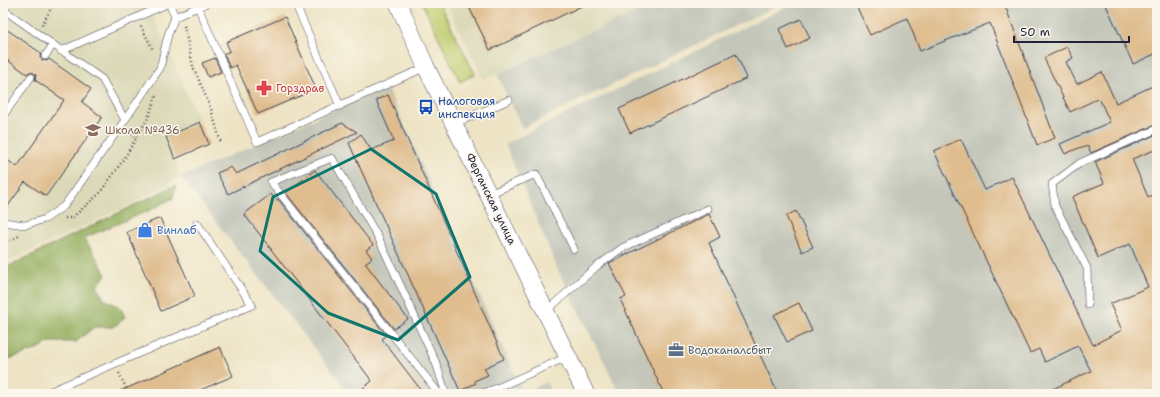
<svg xmlns="http://www.w3.org/2000/svg" width="1160" height="397" font-family="'Shantell Sans',sans-serif">
  <rect width="100%" height="100%" fill="#fbf7ec"/>
  <filter id="ink" filterUnits="userSpaceOnUse"><feTurbulence type="fractalNoise" baseFrequency=".025" numOctaves="2"/><feDisplacementMap in="SourceGraphic" scale="8" xChannelSelector="R" yChannelSelector="G"/><feConvolveMatrix kernelMatrix="1 2 1 2 8 2 1 2 1" color-interpolation-filters="sRGB"/></filter>
  <filter id="wash" filterUnits="userSpaceOnUse"><feTurbulence type="fractalNoise" baseFrequency=".012" numOctaves="4" result="noise"/><feDisplacementMap in="SourceGraphic" scale="16" xChannelSelector="R" yChannelSelector="G"/><feGaussianBlur stdDeviation="0.9" result="paint"/><feColorMatrix in="noise" values="0 0 0 0 0 0 0 0 0 0 0 0 0 0 0 0 0 1.4 0 .05"/><feComposite in="paint" operator="in"/></filter>
  <g filter="url(#wash)">
    <rect width="100%" height="100%" fill="#eee4c5"/>
    <path fill="#dbd9b8" d="M 3,3 L 147,3 L 200,122 L 166,137 L 181,177 L 133,203 L 3,264 Z
      M 446,3 L 655,3 L 497,74 L 483,79 Z"/>
    <path fill="#c3c6b9" d="M 655,3 L 783,3 L 522,128 L 497,74 Z
      M 794,3 L 1157,3 L 1157,394 L 620,394 L 558,270 L 505,144 Z
      M 387,87 L 523,393 L 546,382 L 552,394 L 350,394 L 181,177 Z"/>
    <path fill="#bfcd6f" stroke="#707855" d="M 422,3 L 439,3 L 475,74 L 460,82 Z"/>
    <path fill="#97b062" stroke="#5c694e" d="M 176,185 L 173,198 L 150,210 L 84,238 L 98,260 L 106,275 L 97,286 L 104,299 L 120,307 L 125,317 L 114,327 L 94,327 L 76,342 L 50,342 L 36,350 L 3,361 L 3,269 Z"/>
    <g id="blocks">
      <path fill="#dfbd8f" d="M 467,3 L 588,3 L 490,50 Z
        M 855,3 L 1004,3 L 1055,138 L 1037,145 L 990,23 L 920,51 L 907,18 L 870,35 Z
        M 1105,3 L 1157,3 L 1157,53 L 1133,64 Z
        M 285,17 L 316,89 L 258,114 L 236,65 L 230,68 L 224,54 L 230,51 L 226,42 Z
        M 801,19 L 810,38 L 788,49 L 779,29 Z
        M 3,27 L 41,53 L 40,58 L 42,60 L 47,61 L 49,59 L 91,89 L 82,102 L 102,117 L 46,196 L 25,182 L 3,213 L 3,157 L 17,167 L 64,100 L 35,80 L 36,75 L 34,73 L 29,72 L 27,74 L 3,57 Z
        M 1067,47 L 1073,58 L 1066,62 L 1077,84 L 1102,72 L 1116,103 L 1157,84 L 1157,124 L 1091,153 L 1088,146 L 1082,148 L 1081,147 L 1065,154 L 1060,144 L 1110,122 L 1099,98 L 1070,112 L 1044,58 Z
        M 736,54 L 747,78 L 630,133 L 619,109 Z
        M 215,58 L 221,72 L 208,77 L 202,63 Z
        M 388,95 L 504,359 L 484,368 L 488,375 L 474,381 L 476,383 L 460,391 L 349,143 L 361,134 L 371,150 L 394,141 L 376,100 Z
        M 200,122 L 209,144 L 175,159 L 166,137 Z
        M 342,123 L 357,132 L 228,194 L 217,173 L 231,167 L 236,174 Z
        M 1157,134 L 1157,149 L 1132,159 L 1148,197 L 1157,193 L 1157,394 L 1042,394 L 1091,371 L 1078,346 L 1045,362 L 1039,349 L 1030,353 L 934,151 L 961,139 L 985,190 L 1012,177 L 1093,345 L 1122,330 L 1110,304 L 1148,287 L 1130,244 L 1098,258 L 1072,197 L 1104,183 L 1095,162 Z
        M 315,170 L 373,245 L 366,250 L 372,258 L 365,263 L 408,319 L 394,329 L 286,193 Z
        M 271,194 L 276,200 L 278,199 L 386,335 L 382,339 L 424,394 L 356,394 L 372,381 L 244,214 Z
        M 796,211 L 813,247 L 802,252 L 786,216 Z
        M 709,214 L 720,237 L 709,243 L 778,394 L 664,394 L 620,299 L 626,297 L 609,263 L 613,261 Z
        M 160,218 L 195,296 L 161,311 L 127,232 Z
        M 799,303 L 812,331 L 787,342 L 774,315 Z
        M 220,347 L 233,376 L 191,394 L 114,394 Z"/>
    </g>
  </g>
  <g filter="url(#ink)">
    <use href="#blocks" fill-opacity="0" stroke="#413f50" stroke-width="1"/>
    <g fill="none" stroke-linecap="round" stroke-linejoin="round">
      <defs>
        <path id="service" d="M 169,3 L 175,17 L 207,3
          M 295,3 L 340,106
          M 198,7 L 257,142 L 426,67
          M 4,10 L 102,79 L 125,120
          M 61,51 L 169,3
          M 45,56 L 53,45
          M 3,116 L 31,77
          M 454,124 L 509,100
          M 489,194 L 536,174 L 574,249
          M 3,222 L 25,225 L 45,219 L 64,206 L 125,120 L 160,68 L 168,35 L 175,17
          M 1088,305 L 1087,268 L 1055,206 L 1052,184 L 1080,163 L 1157,129
          M 546,311 L 596,267 L 622,248 L 708,209
          M 44,394 L 252,305 L 197,223
          M 441,394 L 437,391 L 271,182 L 332,158 L 379,239 L 436,363 L 446,394
          M 480,394 L 497,388 L 567,357"/>
        <path id="tertiary" d="M 398,3 L 426,67 L 586,394"/>
      </defs>
      <use href="#service" stroke="#413f50" stroke-width="8"/>
      <use href="#tertiary" stroke="#413f50" stroke-width="18"/>
      <path stroke="#413f50" stroke-width="2.5" stroke-dasharray="1 3" stroke-linecap="butt" d="M 127,3 L 130,8
        M 42,25 L 54,3
        M 141,26 L 153,50
        M 184,26 L 193,66 L 211,109 L 221,143
        M 130,129 L 135,139
        M 65,218 L 72,218 L 100,193 L 124,159 L 148,118 L 156,96
        M 3,243 L 19,236
        M 119,373 L 129,394"/>
      <use href="#service" stroke="#fff" stroke-width="7"/>
      <use href="#tertiary" stroke="#fff" stroke-width="17"/>
    </g>
  </g>
  <path fill="none" stroke="#0f766e" stroke-width="3" stroke-linejoin="round" d="M 371,149 L 436,194 L 470,277 L 398,340 L 328,313 L 260,251 L 273,197 Z"/>
  <defs>
    <symbol id="pharmacy-bare" viewBox="-9 -9 18 18"><path d="M-2-6h4v4h4v4h-4v4h-4v-4h-4v-4h4Z" fill="#e0444e" stroke="#fbf7ec" stroke-width="2.5" paint-order="stroke"/></symbol>
    <symbol id="bus-bare" viewBox="-9 -9 18 18"><path d="M-5-6H5V4H4V6H2V4H-2V6H-4V4H-5ZM-3.5-4V0h7V-4ZM-3.5 1.2v1.5H-2V1.2ZM2 1.2v1.5H3.5V1.2Z" fill="#1a4fb4" stroke="#fbf7ec" stroke-width="2.5" paint-order="stroke"/></symbol>
    <symbol id="school-bare" viewBox="-9 -9 18 18"><path d="M0-5L7-2L0 1L-7-2ZM-4 1L0 2.5L4 1V4Q0 6-4 4Z" fill="#8d6e63" stroke="#fbf7ec" stroke-width="2.5" paint-order="stroke"/></symbol>
    <symbol id="shop-bare" viewBox="-9 -9 18 18"><path d="M-5-2.5h2.3a2.7 3.5 0 0 1 5.4 0H5L5.5 6h-11ZM-1.5-2.5h3a1.5 2.3 0 0 0-3 0Z" fill="#3f7fe0" stroke="#fbf7ec" stroke-width="2.5" paint-order="stroke"/></symbol>
    <symbol id="office-bare" viewBox="-9 -9 18 18"><path d="M-6-3h4V-5.5h4V-3h4V5H-6ZM-1-4.5V-3h2v-1.5ZM-6 0V1H6V0Z" fill="#5c6f8a" stroke="#fbf7ec" stroke-width="2.5" paint-order="stroke"/></symbol>
  </defs>
  <g fill-rule="evenodd">
    <use href="#pharmacy-bare" x="253" y="77" width="22" height="22"/>
    <use href="#bus-bare" x="415" y="96" width="22" height="22"/>
    <use href="#school-bare" x="82" y="119" width="22" height="22"/>
    <use href="#shop-bare" x="134" y="219" width="22" height="22"/>
    <use href="#office-bare" x="665" y="339" width="22" height="22"/>
  </g>
  <g text-anchor="middle" dominant-baseline="central" stroke-width="3" stroke-linejoin="round" paint-order="stroke">
    <g font-size="11" fill="#be3a42" stroke="#fbf7ec" text-anchor="start">
      <text x="276" y="88">Горздрав</text>
    </g>
    <g font-size="11" fill="#164399" stroke="#fbf7ec" text-anchor="start">
      <text x="438" y="101">Налоговая<tspan x="438" dy="13">инспекция</tspan></text>
    </g>
    <g font-size="11" fill="#785e54" stroke="#fbf7ec" text-anchor="start">
      <text x="105" y="130">Школа №436</text>
    </g>
    <g font-size="11" fill="#22223b" stroke="#fbf7ec">
      <text transform="translate(491 199) rotate(64)">Ферганская улица</text>
    </g>
    <g font-size="11" fill="#366cbe" stroke="#fbf7ec" text-anchor="start">
      <text x="157" y="230">Винлаб</text>
    </g>
    <g font-size="11" fill="#4e5e75" stroke="#fbf7ec" text-anchor="start">
      <text x="688" y="350">Водоканалсбыт</text>
    </g>
  </g>
  <rect width="1160" height="397" fill="none" stroke="#fbf7ec" stroke-width="16"/>
  <path d="M1014 36v6h115v-6" fill="none" stroke="#22223b" stroke-width="2"/>
  <text x="1020" y="36" font-size="12" fill="#22223b" stroke="#fbf7ec" stroke-width="3" paint-order="stroke">50 m</text>
</svg>
